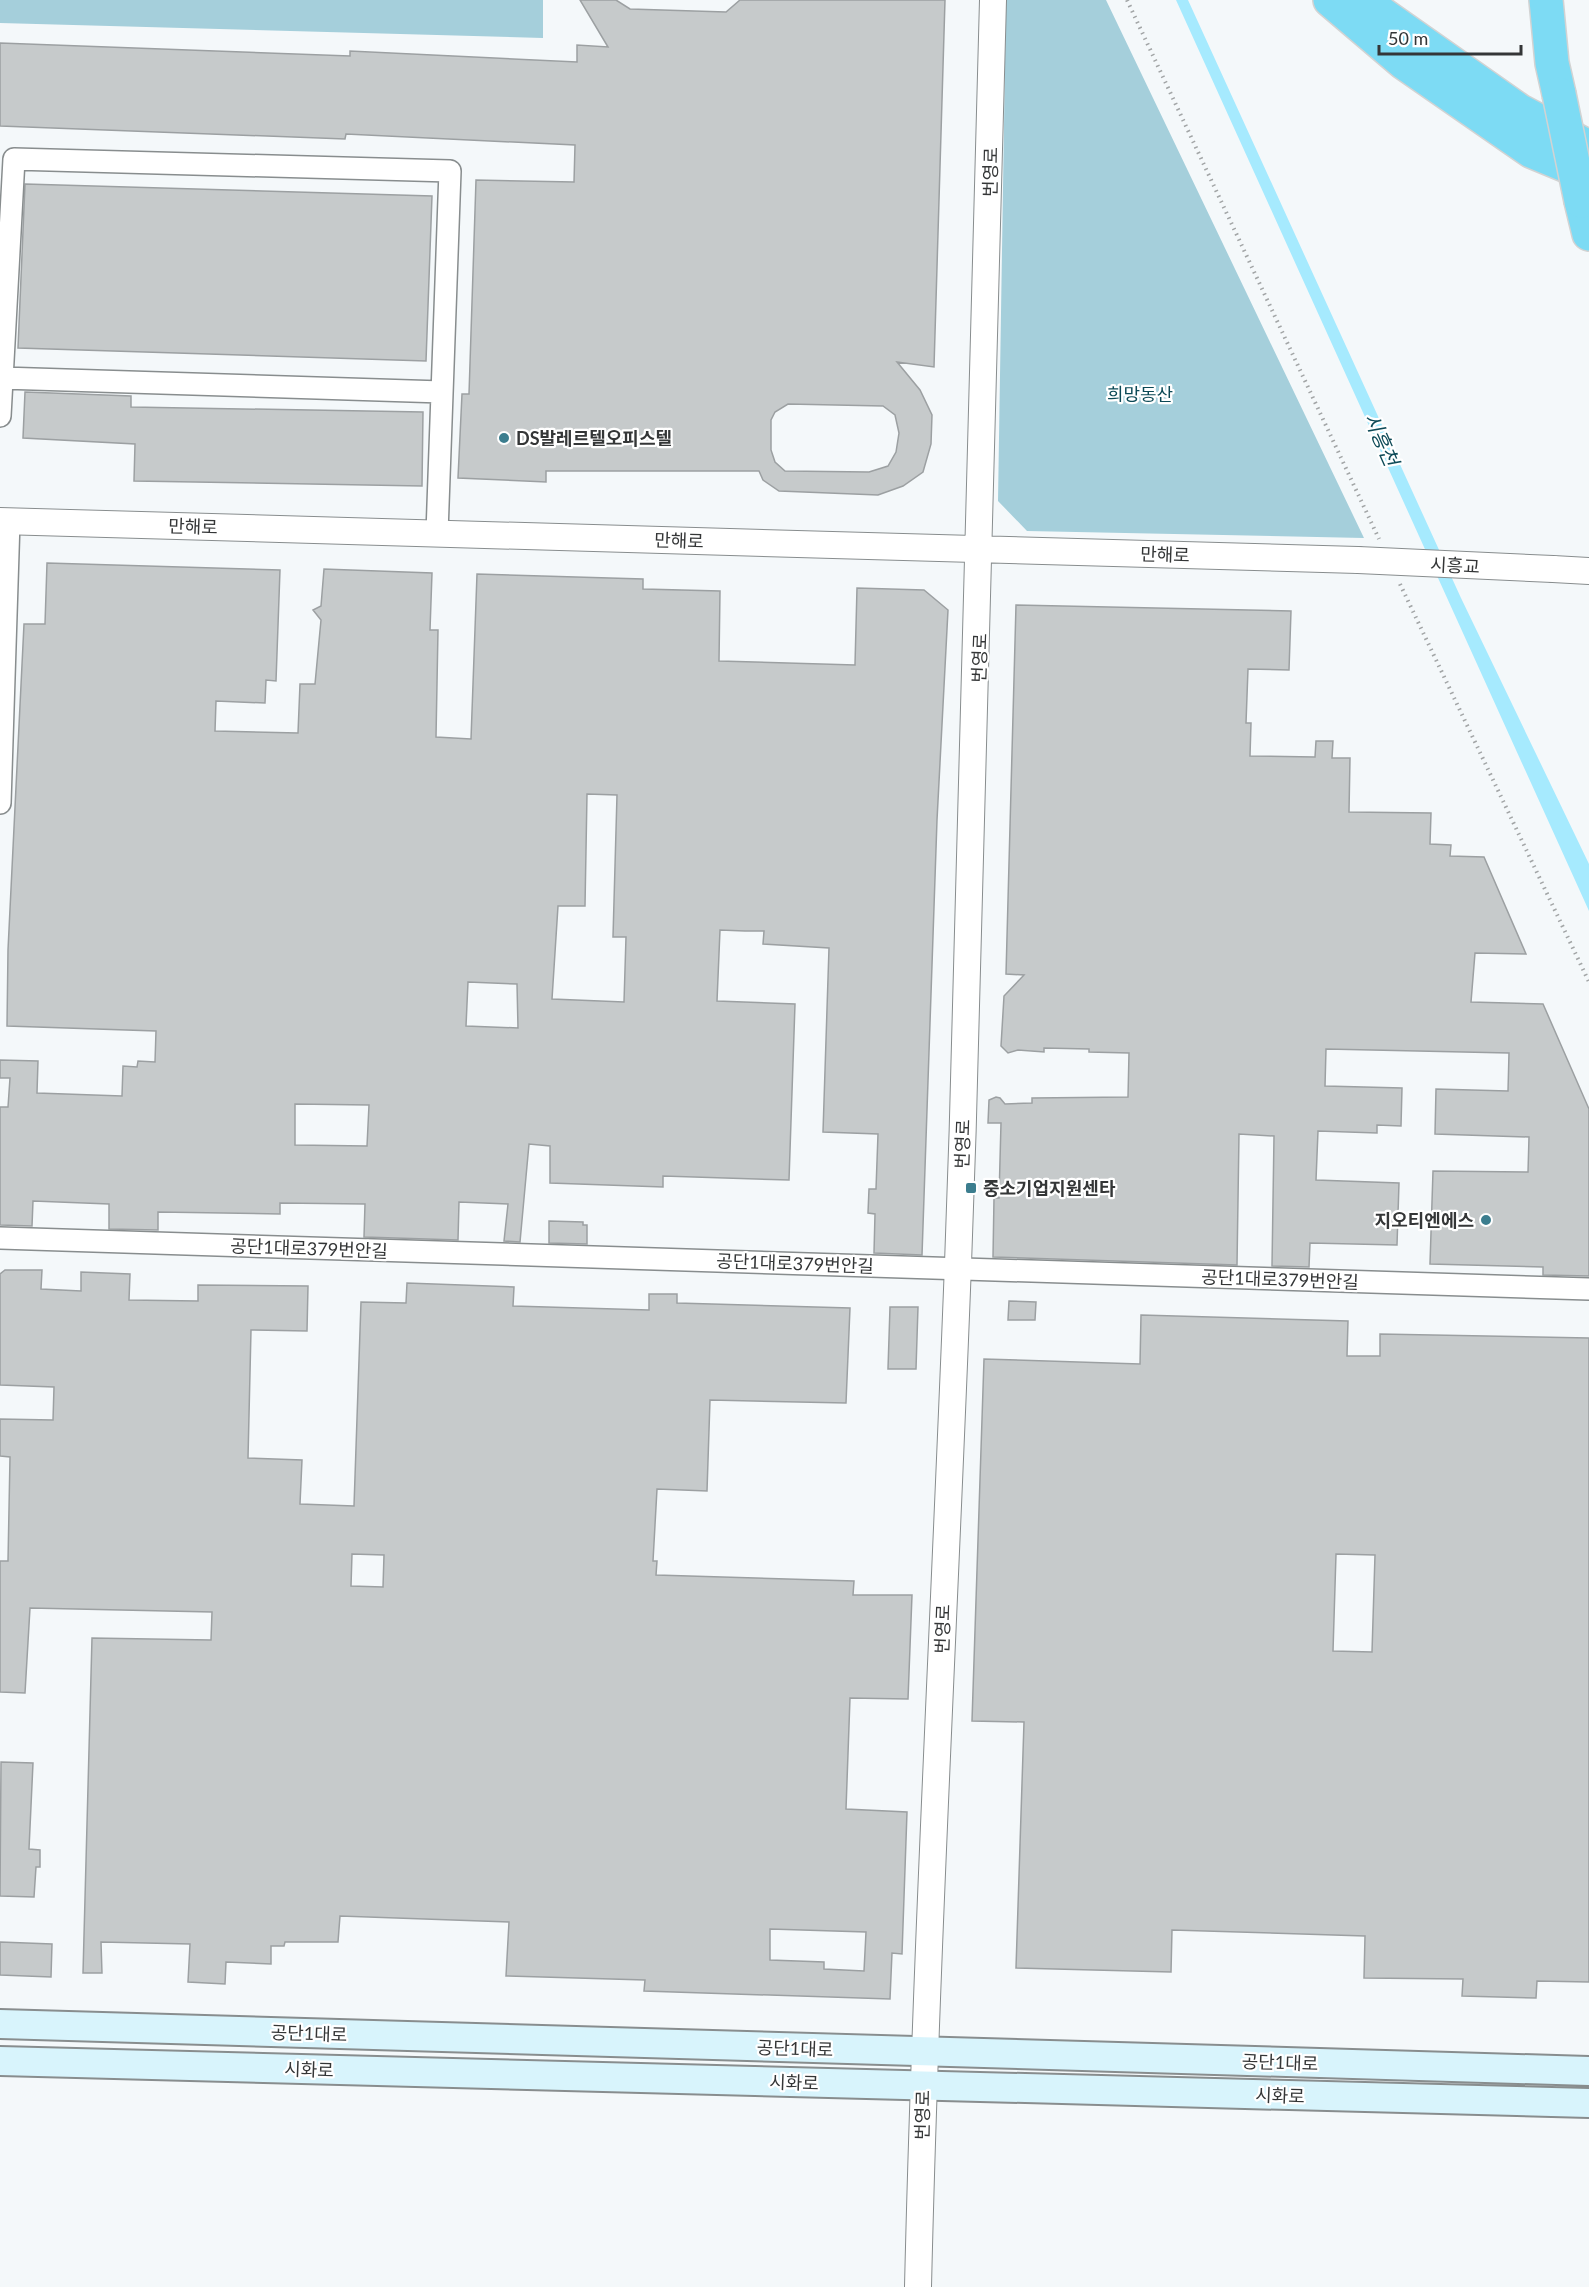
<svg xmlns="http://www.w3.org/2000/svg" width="1589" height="2287" font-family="Lato,'Noto Sans KR',sans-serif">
  <rect width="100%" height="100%" fill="#f4f8fa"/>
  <path fill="#a5cfdb" d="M 0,0 L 543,0 L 543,38 L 0,23 Z
    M 1006,0 L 1106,0 L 1364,538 L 1027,531 L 998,501 Z"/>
  <path fill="#a6eafe" d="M 1176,0 L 1188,0 L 1461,598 L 1589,864 L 1589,911 Z"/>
  <path fill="#c6cacb" stroke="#9ca0a2" stroke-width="1.5" fill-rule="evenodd" d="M 580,0 L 616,0 L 630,9 L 726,12 L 740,0 L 945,0 L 934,367 L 897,362 L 920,390 L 932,415 L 931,444 L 923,472 L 903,486 L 878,495 L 779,491 L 763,480 L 759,471 L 546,471 L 546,482 L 458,478 L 462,394 L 469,394 L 476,180 L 574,182 L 575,145 L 346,134 L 345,139 L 0,126 L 0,43 L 350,56 L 350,51 L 577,62 L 577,45 L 608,47 ZM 788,404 L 883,406 L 895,415 L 899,433 L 896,452 L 888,466 L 869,472 L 785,471 L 775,462 L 771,450 L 771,420 L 775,412 Z
    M 25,184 L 432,196 L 426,361 L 18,348 Z
    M 25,392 L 131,396 L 131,407 L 423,412 L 422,486 L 134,481 L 135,444 L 23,438 Z
    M 47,563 L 280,570 L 276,681 L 266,680 L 265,703 L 216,701 L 215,731 L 298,733 L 300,684 L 315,684 L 321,620 L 313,610 L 321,606 L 324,569 L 432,573 L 430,630 L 438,630 L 436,737 L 471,739 L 477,574 L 643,579 L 643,589 L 720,591 L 719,661 L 855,665 L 857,588 L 924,590 L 948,610 L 937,820 L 922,1255 L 874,1253 L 875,1214 L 868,1213 L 869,1189 L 876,1189 L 878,1134 L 823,1132 L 829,948 L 763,944 L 764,931 L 745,931 L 720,930 L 717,1001 L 795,1004 L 789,1180 L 663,1176 L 663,1187 L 550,1183 L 550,1146 L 529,1144 L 520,1242 L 504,1241 L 508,1204 L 459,1202 L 458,1240 L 364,1237 L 365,1204 L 280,1203 L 280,1214 L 158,1212 L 158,1230 L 109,1229 L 109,1204 L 33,1201 L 32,1226 L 0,1225 L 0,1107 L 8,1107 L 10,1078 L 0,1078 L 0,1060 L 38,1061 L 37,1093 L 122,1096 L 123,1066 L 137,1067 L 138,1061 L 155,1062 L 156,1031 L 7,1026 L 8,950 L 24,624 L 45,624 ZM 587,794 L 617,795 L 613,937 L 626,937 L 624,1002 L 552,999 L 558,906 L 585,906 ZM 468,982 L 517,984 L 518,1028 L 466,1026 ZM 295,1104 L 369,1105 L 367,1146 L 295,1145 Z
    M 1016,605 L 1291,611 L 1289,670 L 1248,669 L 1246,723 L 1251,723 L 1250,756 L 1315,757 L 1316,741 L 1333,741 L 1332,758 L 1350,758 L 1349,812 L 1431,813 L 1430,844 L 1451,845 L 1450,856 L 1484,857 L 1526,954 L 1475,953 L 1471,1002 L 1543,1004 L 1589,1109 L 1589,1276 L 1543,1275 L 1543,1267 L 1430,1264 L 1433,1171 L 1528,1172 L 1529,1137 L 1435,1134 L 1436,1089 L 1508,1091 L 1509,1053 L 1326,1049 L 1325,1086 L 1402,1088 L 1401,1126 L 1377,1125 L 1377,1133 L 1318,1131 L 1316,1180 L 1399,1183 L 1397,1245 L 1310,1243 L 1309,1267 L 1272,1266 L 1274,1136 L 1239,1134 L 1237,1265 L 993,1257 L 994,1198 L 999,1198 L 1001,1123 L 988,1123 L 989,1100 L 996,1097 L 1000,1098 L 1005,1104 L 1032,1103 L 1032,1098 L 1128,1097 L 1129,1053 L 1089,1052 L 1089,1049 L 1044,1048 L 1044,1052 L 1018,1050 L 1008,1053 L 1001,1046 L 1004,996 L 1024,975 L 1006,974 Z
    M 549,1221 L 583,1222 L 583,1225 L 587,1225 L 587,1244 L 549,1243 Z
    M 5,1270 L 42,1270 L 41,1289 L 81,1291 L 81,1272 L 130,1274 L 129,1300 L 198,1301 L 198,1285 L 308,1286 L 307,1331 L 251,1330 L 248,1458 L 302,1460 L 300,1504 L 354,1506 L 361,1302 L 406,1303 L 407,1283 L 514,1287 L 513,1306 L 649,1310 L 649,1294 L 677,1294 L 677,1303 L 850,1308 L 846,1403 L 710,1400 L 707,1491 L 657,1489 L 653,1561 L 657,1561 L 656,1575 L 854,1581 L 853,1595 L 912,1595 L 908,1699 L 850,1698 L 846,1809 L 907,1812 L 902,1954 L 892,1953 L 890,1999 L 644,1991 L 645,1980 L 506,1976 L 509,1922 L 340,1916 L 338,1942 L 285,1942 L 284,1946 L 271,1946 L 271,1964 L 226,1962 L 225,1984 L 188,1982 L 190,1944 L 101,1942 L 102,1973 L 83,1973 L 92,1638 L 211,1640 L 212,1612 L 30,1608 L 25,1693 L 0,1692 L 0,1561 L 8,1561 L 10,1457 L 0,1456 L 0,1419 L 53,1420 L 54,1387 L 0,1385 L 0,1274 ZM 352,1554 L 384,1555 L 383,1587 L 351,1586 ZM 770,1929 L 866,1932 L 864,1971 L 824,1969 L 824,1962 L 770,1960 Z
    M 1009,1301 L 1036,1302 L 1035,1320 L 1008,1320 Z
    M 890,1307 L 918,1307 L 916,1369 L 888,1369 Z
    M 1141,1315 L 1348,1321 L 1347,1356 L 1380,1356 L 1380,1334 L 1589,1338 L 1589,1982 L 1537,1981 L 1536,1998 L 1462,1996 L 1463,1979 L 1364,1978 L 1365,1936 L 1172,1930 L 1171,1972 L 1016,1968 L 1024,1722 L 972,1721 L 984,1359 L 1140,1364 ZM 1336,1554 L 1375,1555 L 1372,1652 L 1333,1651 Z
    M 1,1762 L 33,1763 L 29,1849 L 40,1850 L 40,1867 L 36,1867 L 34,1897 L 0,1896 Z
    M 0,1942 L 52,1944 L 51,1977 L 0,1975 Z"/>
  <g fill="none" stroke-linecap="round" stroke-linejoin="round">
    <defs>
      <path id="minor" d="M 2,378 L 442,392
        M 0,416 L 14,159 L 450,171 L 437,533
        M 0,803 L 9,521
        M 0,1238 L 1589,1289"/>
      <path id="tertiary" d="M 0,521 L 1358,560
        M 1553,569 L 1589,571
        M 918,2287 C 926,1946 945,1605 958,1264 C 973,843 985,422 993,0"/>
      <path id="secondary" d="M 0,2024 L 1589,2071
        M 0,2061 L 1589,2103"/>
      <path id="motorway" d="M 1330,0 L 1404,63 L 1531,151 L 1589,175
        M 1366,0 L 1382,14 L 1520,111 L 1589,147
        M 1546,0 L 1552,63 L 1559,94
        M 1581,201 L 1589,234"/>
    </defs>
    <use href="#minor" stroke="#888d8e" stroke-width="24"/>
    <use href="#tertiary" stroke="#888d8e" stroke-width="28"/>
    <use href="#secondary" stroke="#888d8e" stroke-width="32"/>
    <use href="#motorway" stroke="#d2d3d3" stroke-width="36"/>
    <path stroke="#a2a5a6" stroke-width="4" stroke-dasharray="1.5 4.5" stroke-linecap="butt" d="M 1127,0 L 1379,539
      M 1400,584 L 1589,982"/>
    <use href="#minor" stroke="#fff" stroke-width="21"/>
    <use href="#tertiary" stroke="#fff" stroke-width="26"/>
    <use href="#secondary" stroke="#d8f4fc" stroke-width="28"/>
    <use href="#motorway" stroke="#7ddbf4" stroke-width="33"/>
    <defs>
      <path id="tertiary-bridge" d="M 1358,560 L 1553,569"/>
      <path id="motorway-bridge" d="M 1559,94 L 1581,201"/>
    </defs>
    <use href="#tertiary-bridge" stroke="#888d8e" stroke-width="28" stroke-linecap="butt"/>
    <use href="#motorway-bridge" stroke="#d2d3d3" stroke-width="36" stroke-linecap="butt"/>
    <use href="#tertiary-bridge" stroke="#fff" stroke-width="26"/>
    <use href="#motorway-bridge" stroke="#7ddbf4" stroke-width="33"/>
  </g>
  <g fill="#3b7d8e" stroke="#fff" stroke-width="2">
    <circle cx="504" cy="438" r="6"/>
    <rect x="965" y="1182" width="12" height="12" rx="3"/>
    <circle cx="1486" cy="1220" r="6"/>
  </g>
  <g text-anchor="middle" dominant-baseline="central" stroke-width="4.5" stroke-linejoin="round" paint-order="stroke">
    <g font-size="18" fill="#343637" stroke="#fff">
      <text transform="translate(990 172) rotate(-89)">번영로</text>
      <text transform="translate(193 526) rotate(2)">만해로</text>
      <text transform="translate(679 540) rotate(2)">만해로</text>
      <text transform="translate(1165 554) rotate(2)">만해로</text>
      <text transform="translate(1455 565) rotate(3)">시흥교</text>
      <text transform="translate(979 658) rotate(-88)">번영로</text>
      <text transform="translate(962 1144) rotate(-88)">번영로</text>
      <text transform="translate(309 1248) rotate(2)">공단1대로379번안길</text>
      <text transform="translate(795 1263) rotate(2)">공단1대로379번안길</text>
      <text transform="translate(1280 1279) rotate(2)">공단1대로379번안길</text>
      <text transform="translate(942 1629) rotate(-88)">번영로</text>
      <text transform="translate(309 2033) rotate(2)">공단1대로</text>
      <text transform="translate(795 2048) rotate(2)">공단1대로</text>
      <text transform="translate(1280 2062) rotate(2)">공단1대로</text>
      <text transform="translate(309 2069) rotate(2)">시화로</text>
      <text transform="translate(794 2082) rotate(2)">시화로</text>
      <text transform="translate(1280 2095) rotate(2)">시화로</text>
      <text transform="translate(922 2115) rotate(-89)">번영로</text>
    </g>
    <g font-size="18" fill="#0b4956" stroke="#fff">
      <text x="1140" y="394">희망동산</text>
    </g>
    <g font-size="18" font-weight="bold" fill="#343637" stroke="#fff" text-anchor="start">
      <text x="516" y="438">DS발레르텔오피스텔</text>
      <text x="983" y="1188">중소기업지원센타</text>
      <text x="1474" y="1220" text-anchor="end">지오티엔에스</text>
    </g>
    <g font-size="20" font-style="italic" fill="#0d4a57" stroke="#fff">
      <text transform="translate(1382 439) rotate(66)">시흥천</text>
    </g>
  </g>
  <path d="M1379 45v9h142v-9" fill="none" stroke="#343637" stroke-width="3"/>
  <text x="1388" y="45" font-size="18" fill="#343637" stroke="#ffffff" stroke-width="4.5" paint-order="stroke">50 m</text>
</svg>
